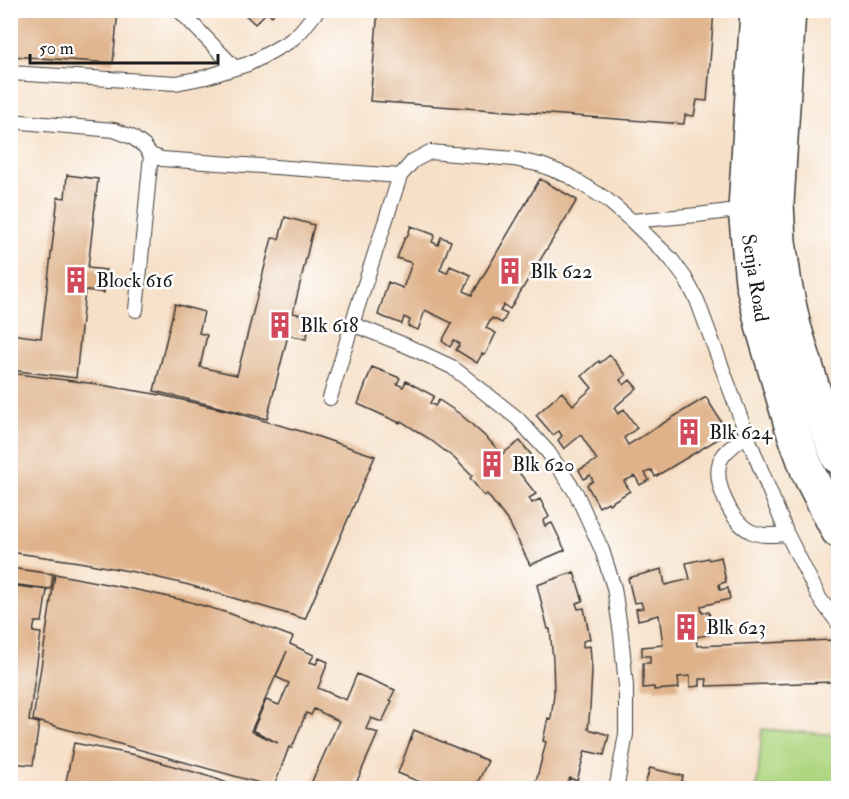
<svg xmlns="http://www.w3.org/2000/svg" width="849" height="799" font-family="'IM FELL Double Pica',serif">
  <rect width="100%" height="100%" fill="#fff"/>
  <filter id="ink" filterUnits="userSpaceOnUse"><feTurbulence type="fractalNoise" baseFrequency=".0167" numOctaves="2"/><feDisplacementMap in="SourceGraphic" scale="12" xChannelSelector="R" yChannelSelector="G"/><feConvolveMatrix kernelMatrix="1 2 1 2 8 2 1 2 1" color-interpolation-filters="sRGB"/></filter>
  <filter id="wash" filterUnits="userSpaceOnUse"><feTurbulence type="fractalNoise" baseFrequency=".008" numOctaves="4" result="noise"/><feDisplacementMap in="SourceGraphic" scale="24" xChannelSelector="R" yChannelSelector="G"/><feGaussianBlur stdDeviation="1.35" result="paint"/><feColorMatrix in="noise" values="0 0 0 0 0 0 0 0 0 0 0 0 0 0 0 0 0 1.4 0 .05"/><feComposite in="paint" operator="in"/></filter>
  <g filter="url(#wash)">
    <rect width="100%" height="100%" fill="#f6e0c8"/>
    <path fill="#afd680" stroke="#66794e" stroke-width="1.5" d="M 762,729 L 838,735 L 838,788 L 757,788 Z"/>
    <g id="blocks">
      <path fill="#dfb28a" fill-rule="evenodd" d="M 10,10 L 118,10 L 113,63 L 10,56 Z
        M 240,10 L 276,10 L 272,16 L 267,12 L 255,24 Z
        M 378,10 L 714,10 L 707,101 L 697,100 L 694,116 L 685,115 L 684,124 L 370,101 Z
        M 67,175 L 98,179 L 88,268 L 106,270 L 104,293 L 85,290 L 76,378 L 10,370 L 10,334 L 41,338 L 58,197 L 65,198 Z
        M 540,179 L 577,200 L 510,309 L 504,305 L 500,311 L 507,314 L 502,323 L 492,318 L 486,328 L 496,333 L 485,355 L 482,354 L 477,363 L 456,350 L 460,344 L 454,340 L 450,347 L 442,341 L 452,323 L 425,310 L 418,330 L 408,326 L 410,320 L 404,317 L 402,324 L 378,315 L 388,282 L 403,288 L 412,263 L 397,258 L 405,237 L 407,237 L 411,226 L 435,235 L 432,242 L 438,245 L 441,237 L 451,241 L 440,270 L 447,273 L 450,266 L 471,275 L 464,291 L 472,295 Z
        M 285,217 L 314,225 L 293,313 L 312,317 L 306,339 L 288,335 L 267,419 L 154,391 L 175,304 L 204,312 L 199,333 L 207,335 L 200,367 L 237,375 L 272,238 L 279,239 Z
        M 610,355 L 626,375 L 620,380 L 624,385 L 630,380 L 637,388 L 614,408 L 618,414 L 624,409 L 637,428 L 624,438 L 628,445 L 706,397 L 728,433 L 655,477 L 652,470 L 645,473 L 649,480 L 640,485 L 635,476 L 624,481 L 630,491 L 609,504 L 608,502 L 599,507 L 587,485 L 593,481 L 590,475 L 584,479 L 579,470 L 597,460 L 581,435 L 564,449 L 558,440 L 562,436 L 559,431 L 553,435 L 536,415 L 562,392 L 573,405 L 592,388 L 582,376 L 599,361 L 600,363 Z
        M 372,367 L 400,378 L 397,384 L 403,387 L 406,381 L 434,396 L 430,403 L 435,406 L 439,400 L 460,414 L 488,439 L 502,454 L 520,441 L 533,457 L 517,470 L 536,494 L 529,498 L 532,503 L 540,499 L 549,517 L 543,521 L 545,526 L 552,523 L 565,550 L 530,565 L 510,524 L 487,494 L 484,496 L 470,478 L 472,476 L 454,458 L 428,438 L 401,421 L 400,423 L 358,404 Z
        M 10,373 L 89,383 L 161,395 L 233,412 L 304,432 L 375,456 L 305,619 L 189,585 L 134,572 L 79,562 L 10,552 Z
        M 721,557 L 726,582 L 719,584 L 720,590 L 728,588 L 730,599 L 701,606 L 702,613 L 709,612 L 713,634 L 696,637 L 697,646 L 831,640 L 834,682 L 706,686 L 707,679 L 700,679 L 700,686 L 690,687 L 690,676 L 678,677 L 679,688 L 654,690 L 654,687 L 643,688 L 643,663 L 650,663 L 650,656 L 642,656 L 642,647 L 663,645 L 659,615 L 638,620 L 636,609 L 643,608 L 641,602 L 634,603 L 628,578 L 662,569 L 665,585 L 690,579 L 686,563 L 708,558 L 709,560 Z
        M 10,568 L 53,574 L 51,589 L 10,584 Z
        M 574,572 L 583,601 L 576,603 L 578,609 L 584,608 L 590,639 L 583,641 L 583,647 L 590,646 L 592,671 L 590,709 L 588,729 L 609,735 L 604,755 L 585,751 L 577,781 L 570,778 L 567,783 L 575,786 L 574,788 L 532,788 L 537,778 L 546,742 L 543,741 L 548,718 L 551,719 L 554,694 L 553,660 L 550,629 L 548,629 L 537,585 Z
        M 55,574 L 142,591 L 187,601 L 231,614 L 293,637 L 290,644 L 314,655 L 310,662 L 316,664 L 319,658 L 328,662 L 318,688 L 346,700 L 357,674 L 395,690 L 390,700 L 392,701 L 382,722 L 371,718 L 366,729 L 378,733 L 354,788 L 309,788 L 339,721 L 314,709 L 311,715 L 306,713 L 292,748 L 289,747 L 274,787 L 33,720 ZM 287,651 L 276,677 L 289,683 L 279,705 L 266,700 L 253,730 L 278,743 L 251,731 Z
        M 10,585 L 47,590 L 42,622 L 35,622 L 33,632 L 41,633 L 29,721 L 39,723 L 33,765 L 10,763 Z
        M 414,730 L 488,761 L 475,788 L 434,788 L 398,773 Z
        M 74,743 L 136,755 L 214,778 L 240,788 L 103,788 L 66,781 Z
        M 650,768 L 683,776 L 680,788 L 644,788 Z"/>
    </g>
  </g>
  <g filter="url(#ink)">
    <use href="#blocks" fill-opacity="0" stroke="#3d3936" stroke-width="1.5"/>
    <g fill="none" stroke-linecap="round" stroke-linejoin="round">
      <defs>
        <path id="service" d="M 179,10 L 235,68
          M 10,73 L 176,83 L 206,77 L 235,68 L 248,64 L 260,58 L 290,41 L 301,31 L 318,10
          M 10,121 L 114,130 L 132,137 L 144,146 L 151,155 L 162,159 L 400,176
          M 632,221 L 697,215 L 745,209
          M 136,310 L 151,155
          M 352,324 L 405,345 L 452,367 L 517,418 L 548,452 L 576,493 L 602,550 L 614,588 L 621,634 L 626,686 L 626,734 L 618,779 L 616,788
          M 330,398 L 352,324 L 400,176 L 413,161 L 430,152 L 514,159 L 541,165 L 569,176 L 606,199 L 632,221 L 671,259 L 685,278 L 697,300 L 747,435 L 787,534 L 820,599 L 838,623
          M 747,435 C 738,442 725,450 720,461 C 713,482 731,522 750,531 C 761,537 775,535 787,534"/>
        <path id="tertiary" d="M 757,10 L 745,209 L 752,282 L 763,329 L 791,425 L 808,472 L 838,531
          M 789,10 L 777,203 L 779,241 L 785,284 L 794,326 L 815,395 L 838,457"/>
      </defs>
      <use href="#service" stroke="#3d3936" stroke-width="16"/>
      <use href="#tertiary" stroke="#3d3936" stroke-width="36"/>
      <use href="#service" stroke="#fff" stroke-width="14"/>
      <use href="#tertiary" stroke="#fff" stroke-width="33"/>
    </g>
  </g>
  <defs>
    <symbol id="building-bare" viewBox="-9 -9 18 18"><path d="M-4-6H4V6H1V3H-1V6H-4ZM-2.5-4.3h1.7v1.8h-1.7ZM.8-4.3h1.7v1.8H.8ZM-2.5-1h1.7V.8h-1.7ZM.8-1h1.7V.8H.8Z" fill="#d1495b" stroke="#fff" stroke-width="2.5" paint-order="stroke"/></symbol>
  </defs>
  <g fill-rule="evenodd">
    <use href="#building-bare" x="491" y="252" width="38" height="38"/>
    <use href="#building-bare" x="57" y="261" width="38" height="38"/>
    <use href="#building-bare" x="261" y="306" width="38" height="38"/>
    <use href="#building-bare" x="670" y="413" width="38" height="38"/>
    <use href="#building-bare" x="473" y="445" width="38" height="38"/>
    <use href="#building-bare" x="667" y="608" width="38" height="38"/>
  </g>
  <g text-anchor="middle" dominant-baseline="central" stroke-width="5" stroke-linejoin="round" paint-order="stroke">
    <g font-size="20" fill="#1c1c1c" stroke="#fff" text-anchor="start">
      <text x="530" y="271">Blk 622</text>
      <text x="96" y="280">Block 616</text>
      <text x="300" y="325">Blk 618</text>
      <text x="709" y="432">Blk 624</text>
      <text x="512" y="464">Blk 620</text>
      <text x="706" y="627">Blk 623</text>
    </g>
    <g font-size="20" fill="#1c1c1c" stroke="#fff">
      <text transform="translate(755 278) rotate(81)">Senja Road</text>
    </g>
  </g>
  <rect width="849" height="799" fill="none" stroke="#fff" stroke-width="36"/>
  <path d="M30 54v9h188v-9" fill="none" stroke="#1c1c1c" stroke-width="3"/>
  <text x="39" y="54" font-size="18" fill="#1c1c1c" stroke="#ffffff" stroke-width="4.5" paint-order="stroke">50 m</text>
</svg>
